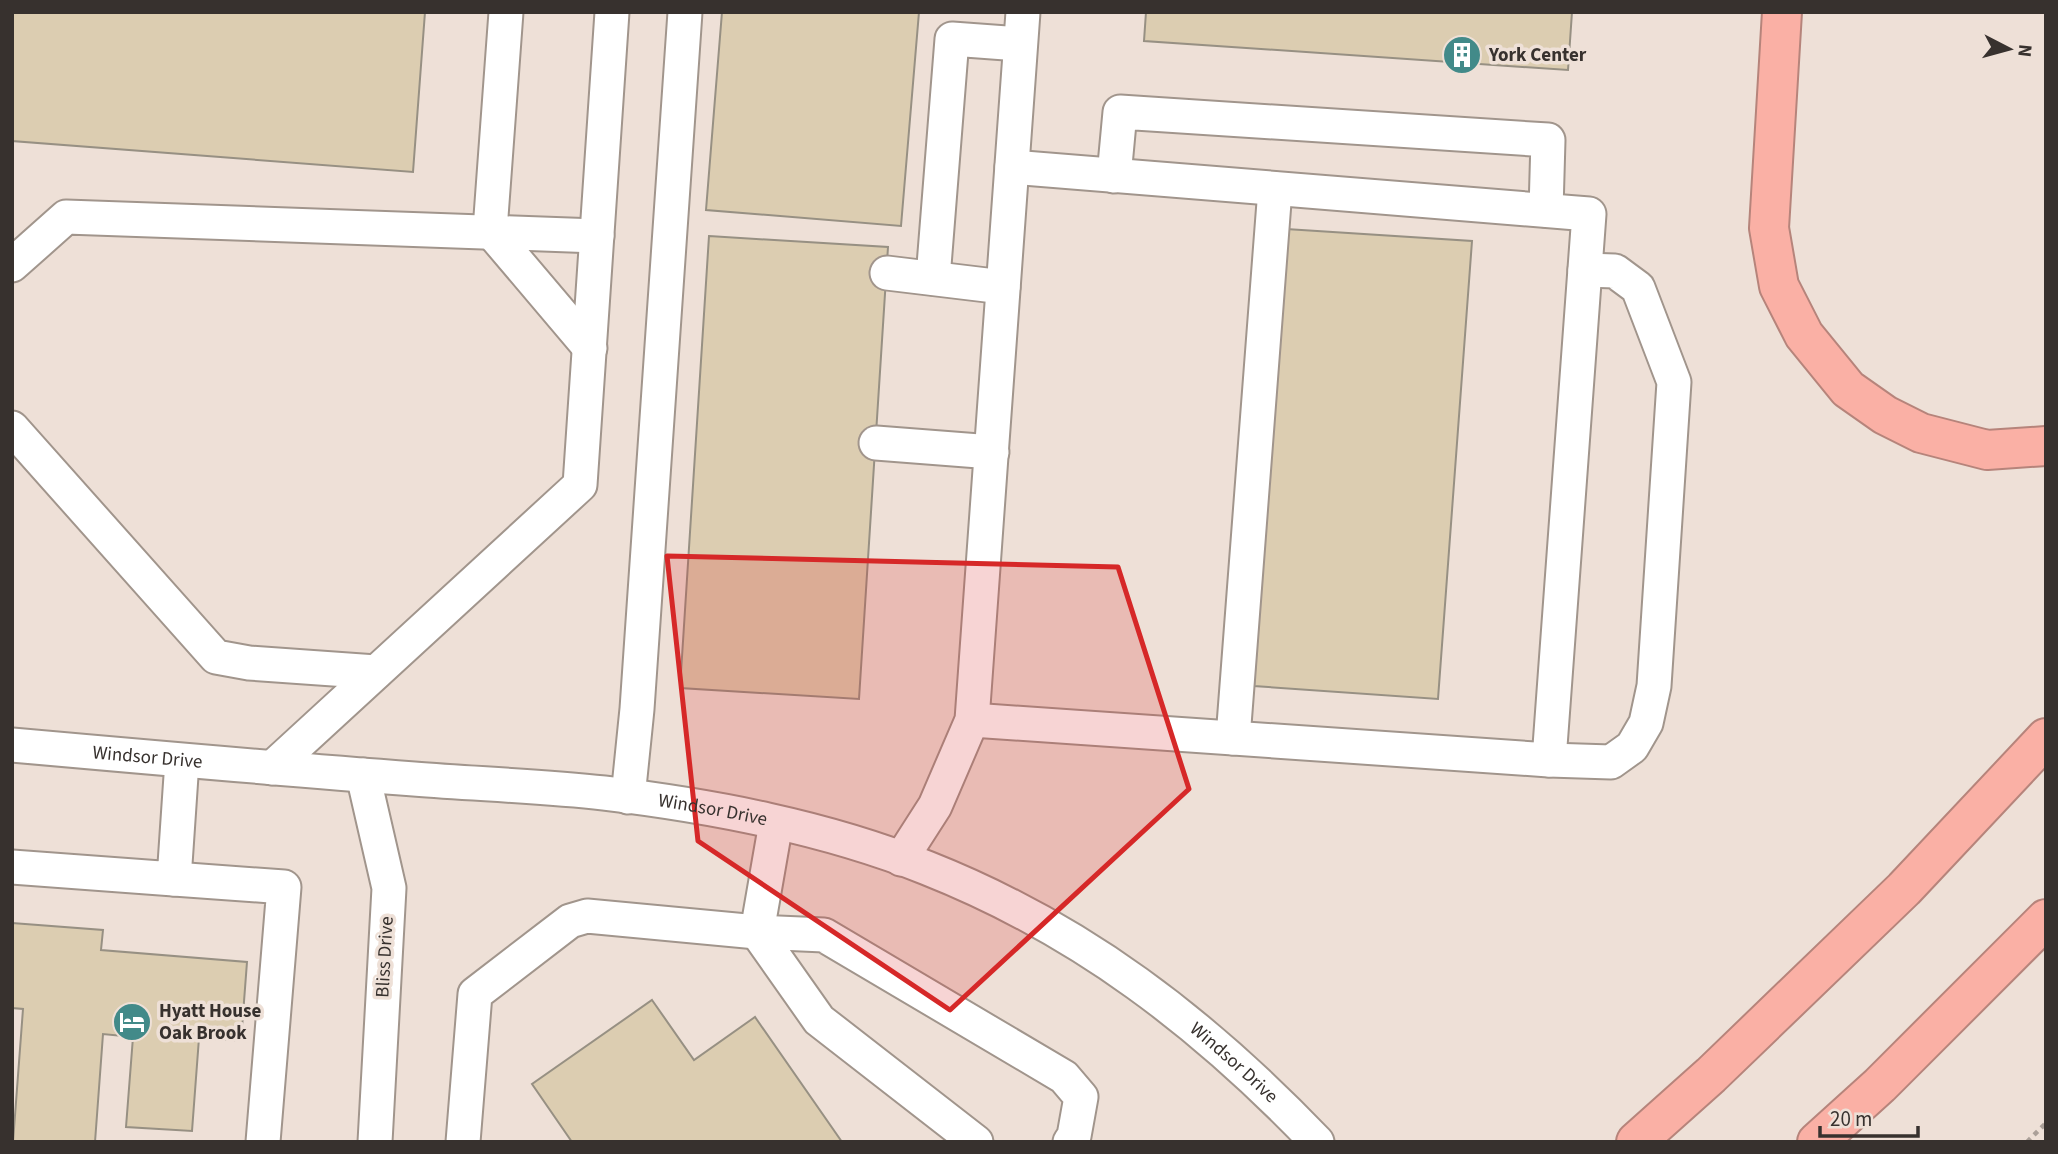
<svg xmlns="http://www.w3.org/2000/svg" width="2058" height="1154" font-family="'Source Sans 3',sans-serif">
  <rect width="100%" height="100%" fill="#eee0d7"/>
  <path fill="#dccdb1" stroke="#979083" stroke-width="2" d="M 13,12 L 425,12 L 413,172 L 12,141 Z
    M 722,12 L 919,12 L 901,226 L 706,210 Z
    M 1146,12 L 1572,12 L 1568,70 L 1144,41 Z
    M 1286,229 L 1472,241 L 1438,699 L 1254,686 Z
    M 709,236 L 888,247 L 859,699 L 680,688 Z
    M 12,923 L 103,930 L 101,950 L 247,962 L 241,1041 L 199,1038 L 192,1131 L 126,1127 L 133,1037 L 103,1034 L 95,1142 L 13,1142 L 23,1009 L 12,1008 Z
    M 652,1000 L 694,1060 L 755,1017 L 842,1142 L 572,1142 L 532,1084 Z"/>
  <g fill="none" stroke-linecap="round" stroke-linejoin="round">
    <defs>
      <g id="minor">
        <path d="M 506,12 L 490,230 L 590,348"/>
        <path d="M 1114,176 L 1120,112 L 1548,140 L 1546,210"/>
        <path d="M 12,265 L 66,217 L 597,236"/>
        <path d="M 887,273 L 1003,287"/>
        <path d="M 933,278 L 952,39 L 1020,44"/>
        <path d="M 12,428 L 216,657 L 249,663 L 376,672"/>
        <path d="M 876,443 L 992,452"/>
        <path d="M 972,720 L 1549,760 L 1589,214 L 1012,167"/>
        <path d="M 1233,738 L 1275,189"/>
        <path id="s1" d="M 12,745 C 146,757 280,769 414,779 C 477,784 541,786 604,793 C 713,806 825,827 927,868 C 1081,929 1203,1023 1317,1142"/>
        <path d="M 1549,760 L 1611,762 L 1632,747 L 1646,723 L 1654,686 L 1674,382 L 1638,288 L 1615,271 L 1585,270"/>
        <path d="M 272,768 L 580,485 L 612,12"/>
        <path d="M 363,775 L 389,888 L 375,1142"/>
        <path d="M 628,797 L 637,709 L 685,12"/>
        <path d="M 776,823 L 757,932 L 819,1020 L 976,1142"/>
        <path d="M 901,859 L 935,806 L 972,720 L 1023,12"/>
        <path d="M 12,867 L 174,879 L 182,761"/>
        <path d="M 174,879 L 284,887 L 263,1142"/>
        <path d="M 463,1142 L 475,994 L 570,921 L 587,916 L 757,932 L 824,935 L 1064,1077 L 1081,1097 L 1074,1136 L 1070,1142"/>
      </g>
      <path id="highway" d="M 1782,12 L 1769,228 L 1779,286 L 1804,335 L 1848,389 L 1885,415 L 1921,433 L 1987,450 L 2046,446
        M 1636,1142 L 1711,1075 L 1904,889 L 2046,738
        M 1817,1142 L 1880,1085 L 2046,919"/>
    </defs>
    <use href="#minor" stroke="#a1958c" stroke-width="37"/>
    <use href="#highway" stroke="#b6847b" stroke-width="42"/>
    <path stroke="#aba099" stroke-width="4.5" stroke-dasharray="5 5" stroke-linecap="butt" d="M 2027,1142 L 2046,1123"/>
    <use href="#minor" stroke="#fff" stroke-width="33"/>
    <use href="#highway" stroke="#fab0a5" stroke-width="38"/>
  </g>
  <path fill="#d62828" fill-opacity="0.2" stroke="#d62828" stroke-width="5" stroke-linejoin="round" d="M 667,556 L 1118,567 L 1189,789 L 950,1010 L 698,841 Z"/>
  <defs>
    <symbol id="building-disc" viewBox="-11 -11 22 22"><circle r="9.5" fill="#428a89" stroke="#eee0d7"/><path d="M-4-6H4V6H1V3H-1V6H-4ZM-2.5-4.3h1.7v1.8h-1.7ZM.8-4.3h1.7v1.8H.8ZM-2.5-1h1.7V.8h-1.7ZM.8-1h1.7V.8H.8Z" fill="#fff"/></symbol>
    <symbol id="hotel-disc" viewBox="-11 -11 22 22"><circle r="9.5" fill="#428a89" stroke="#eee0d7"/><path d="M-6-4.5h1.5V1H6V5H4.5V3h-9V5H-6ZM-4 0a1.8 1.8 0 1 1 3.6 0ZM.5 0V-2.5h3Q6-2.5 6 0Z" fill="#fff"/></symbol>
  </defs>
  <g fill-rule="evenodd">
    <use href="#building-disc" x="1440" y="33" width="44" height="44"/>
    <use href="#hotel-disc" x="110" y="1000" width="44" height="44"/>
  </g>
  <g text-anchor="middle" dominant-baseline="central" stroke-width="7" stroke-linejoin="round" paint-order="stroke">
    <g font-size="19" font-weight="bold" fill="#37312e" stroke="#eee0d7" text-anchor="start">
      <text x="1489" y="55">York Center</text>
      <text x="159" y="1011">Hyatt House<tspan x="159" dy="22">Oak Brook</tspan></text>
    </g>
    <g font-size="19" fill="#37312e" stroke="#eee0d7">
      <text stroke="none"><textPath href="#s1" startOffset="136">Windsor Drive</textPath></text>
      <text stroke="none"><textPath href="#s1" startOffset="704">Windsor Drive</textPath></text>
      <text transform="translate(385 957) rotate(-87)">Bliss Drive</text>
      <text stroke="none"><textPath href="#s1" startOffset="1292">Windsor Drive</textPath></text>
    </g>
  </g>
  <rect width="2058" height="1154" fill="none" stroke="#37312e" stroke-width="28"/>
  <g transform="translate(2009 49) rotate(96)" stroke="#eee0d7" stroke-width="5" paint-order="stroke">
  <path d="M0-5L12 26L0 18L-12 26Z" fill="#37312e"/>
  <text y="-10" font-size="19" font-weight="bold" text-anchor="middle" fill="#37312e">N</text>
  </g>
  <path d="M1820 1126v10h98v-10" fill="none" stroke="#37312e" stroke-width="3.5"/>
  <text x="1830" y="1126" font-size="21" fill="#37312e" stroke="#eee0d7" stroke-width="5" paint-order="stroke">20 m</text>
</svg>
